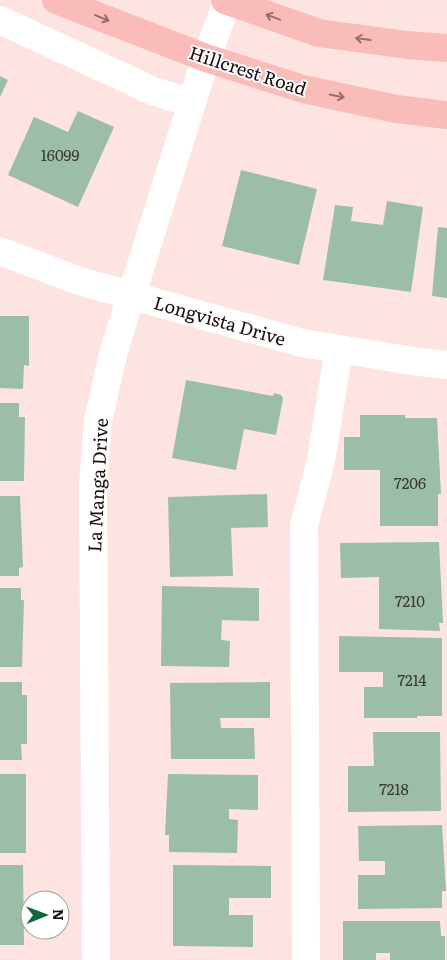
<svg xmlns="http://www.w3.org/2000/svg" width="447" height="960" font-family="Literata,serif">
  <rect width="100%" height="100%" fill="#fee4e1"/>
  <path fill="#9cbda6" d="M 0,76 L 8,80 L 0,97 Z
    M 78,111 L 114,127 L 78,207 L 8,175 L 34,117 L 68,132 Z
    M 241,170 L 317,189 L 299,265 L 222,246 Z
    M 387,201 L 423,207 L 411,292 L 323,280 L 335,205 L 353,207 L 351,221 L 383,225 Z
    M 438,227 L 447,228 L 447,298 L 432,296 Z
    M 0,316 L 29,316 L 29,366 L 24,365 L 23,389 L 0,388 Z
    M 186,380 L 273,396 L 274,393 L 281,395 L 283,398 L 276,435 L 244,429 L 236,470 L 172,458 Z
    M 0,403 L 19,403 L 19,417 L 25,417 L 24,481 L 0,481 Z
    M 360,415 L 405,415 L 405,418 L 437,418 L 441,494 L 438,494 L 438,526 L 380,526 L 380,470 L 344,470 L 344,437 L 360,437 Z
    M 267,494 L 268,527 L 231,528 L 233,576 L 170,577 L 168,497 Z
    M 0,496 L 20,496 L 23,567 L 19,568 L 19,576 L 0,576 Z
    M 439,542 L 443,623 L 439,623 L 440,631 L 379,629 L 379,577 L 341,578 L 340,543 Z
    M 162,586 L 259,588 L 259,621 L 222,620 L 221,640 L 230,641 L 229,667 L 161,666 Z
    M 0,588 L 21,588 L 21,600 L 24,600 L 22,667 L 0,667 Z
    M 339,636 L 442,638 L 442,716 L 417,716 L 417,718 L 364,718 L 364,687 L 383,687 L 383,672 L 339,672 Z
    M 0,682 L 22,682 L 22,695 L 27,695 L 27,744 L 21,744 L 22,760 L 0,760 Z
    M 270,682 L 270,718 L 220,718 L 221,728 L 254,728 L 255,759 L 171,759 L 170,683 Z
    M 373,732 L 440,732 L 441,811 L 348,812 L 348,766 L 374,766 Z
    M 0,774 L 26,774 L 26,853 L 0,853 Z
    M 168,774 L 258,775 L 258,810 L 229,809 L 229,819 L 238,820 L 237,853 L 169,852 L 169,835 L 165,835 Z
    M 442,825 L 446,891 L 442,891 L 442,908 L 358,909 L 358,875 L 385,875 L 385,861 L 359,861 L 358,826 Z
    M 0,865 L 23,865 L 24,945 L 0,945 Z
    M 173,865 L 271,866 L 271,898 L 229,898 L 229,915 L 253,915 L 253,947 L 173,946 Z
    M 343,921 L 440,921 L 441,936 L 445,936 L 445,960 L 390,960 L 390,953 L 376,953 L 376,960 L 343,960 Z"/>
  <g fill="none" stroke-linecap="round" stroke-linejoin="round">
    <path stroke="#fff" stroke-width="28" d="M 0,20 L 153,91 L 192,103
      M 0,251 L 79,281 L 302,343 L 419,362 L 447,365
      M 96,960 L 93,486 L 98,421 L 113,354 L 206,58 L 228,0
      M 306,960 L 304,526 L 321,460 L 339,349"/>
    <path stroke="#fabcb9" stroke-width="28" d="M 56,0 L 206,58 L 303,89 L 396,109 L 447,115
      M 225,0 L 319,33 L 407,45 L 447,48"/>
  </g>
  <defs><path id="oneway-shaft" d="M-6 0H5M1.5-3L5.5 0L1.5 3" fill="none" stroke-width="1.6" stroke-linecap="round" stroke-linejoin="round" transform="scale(1.25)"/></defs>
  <g stroke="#956d6b">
    <use href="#oneway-shaft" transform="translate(273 17) rotate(-160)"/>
    <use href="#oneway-shaft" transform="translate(102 18) rotate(22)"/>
    <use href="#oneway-shaft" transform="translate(363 39) rotate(-172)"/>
    <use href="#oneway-shaft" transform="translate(337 96) rotate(12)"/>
  </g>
  <g text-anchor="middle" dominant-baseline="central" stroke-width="4" stroke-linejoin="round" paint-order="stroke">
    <g font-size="15" fill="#3a3932">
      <text x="60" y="154">16099</text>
      <text x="410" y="482">7206</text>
      <text x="410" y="600">7210</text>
      <text x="412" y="679">7214</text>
      <text x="394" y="788">7218</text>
    </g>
    <g font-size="18" fill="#1a0d0c" stroke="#fff">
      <text transform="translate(248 70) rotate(18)">Hillcrest Road</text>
      <text transform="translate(220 320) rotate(16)">Longvista Drive</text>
      <text transform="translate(97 485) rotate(-87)">La Manga Drive</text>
    </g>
  </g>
  <g transform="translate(45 915) rotate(89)"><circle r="24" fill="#ffffff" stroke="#a39e9e"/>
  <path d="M0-4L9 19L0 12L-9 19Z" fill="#10683a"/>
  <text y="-8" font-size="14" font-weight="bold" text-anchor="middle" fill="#1a0d0c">N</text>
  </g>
</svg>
